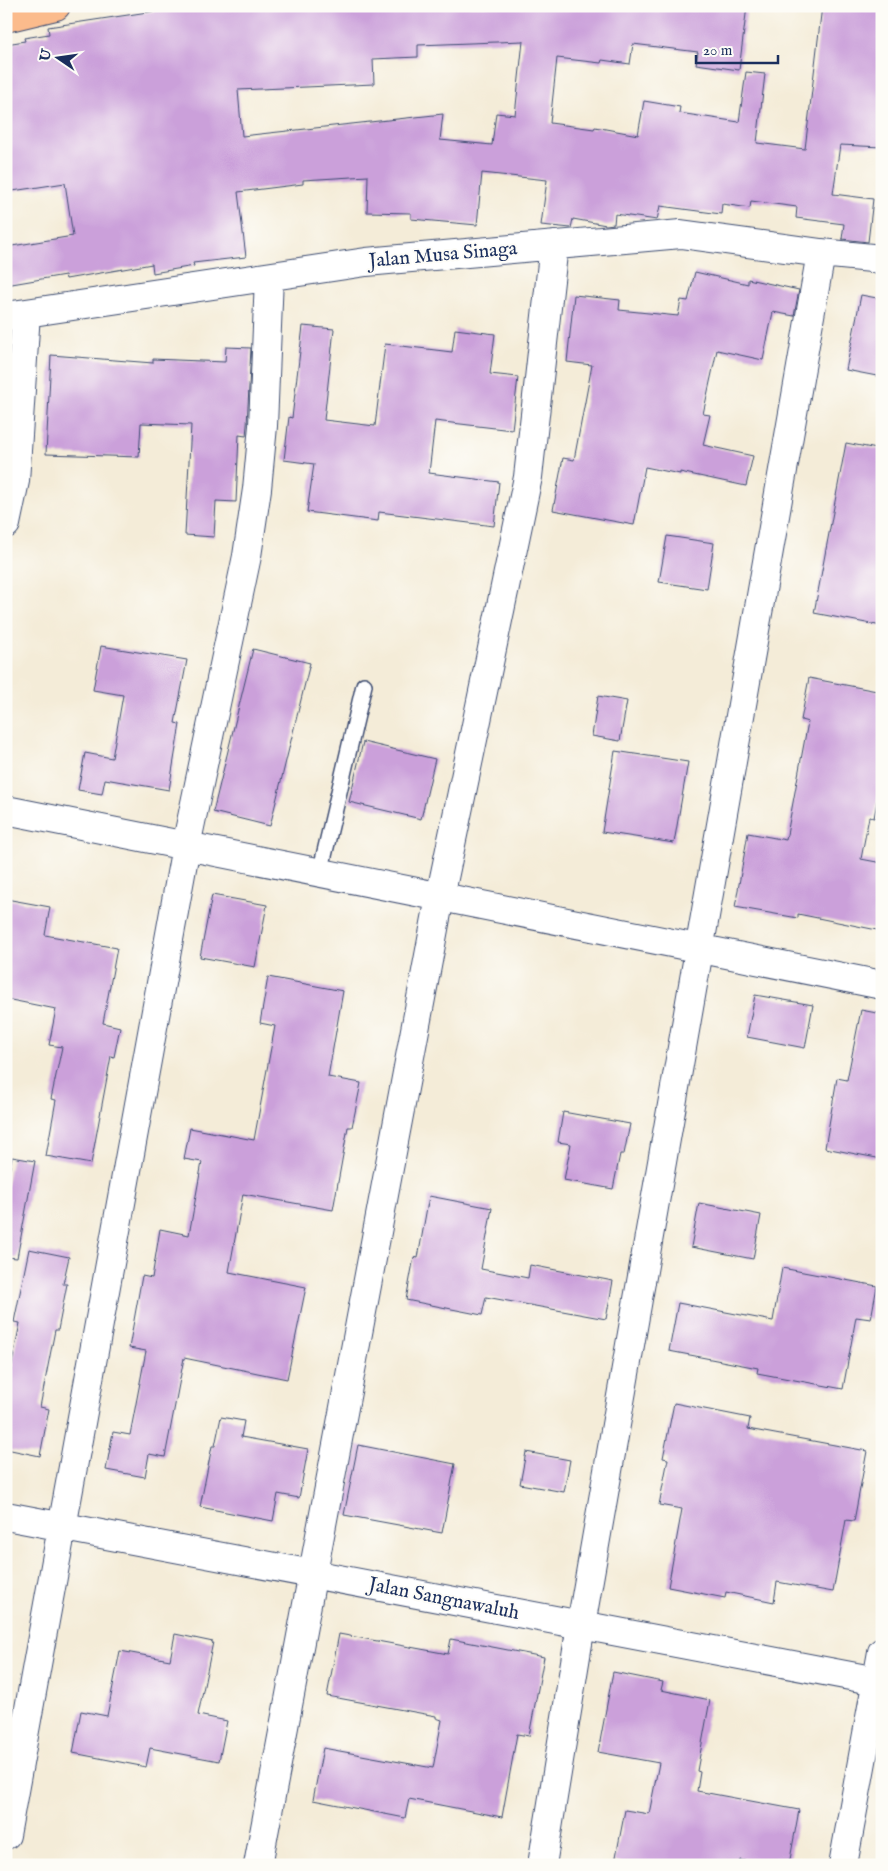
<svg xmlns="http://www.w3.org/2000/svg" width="888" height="1871" font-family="'IM FELL English',serif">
  <rect width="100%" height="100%" fill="#fdfcf7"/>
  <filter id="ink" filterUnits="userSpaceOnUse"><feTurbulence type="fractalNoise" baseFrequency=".02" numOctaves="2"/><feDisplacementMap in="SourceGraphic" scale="10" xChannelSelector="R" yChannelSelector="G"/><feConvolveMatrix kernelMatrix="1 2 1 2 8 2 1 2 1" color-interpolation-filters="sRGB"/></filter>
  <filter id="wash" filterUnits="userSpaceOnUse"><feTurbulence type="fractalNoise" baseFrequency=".0096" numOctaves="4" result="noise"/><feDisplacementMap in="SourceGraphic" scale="20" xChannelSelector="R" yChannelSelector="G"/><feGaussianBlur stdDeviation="1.12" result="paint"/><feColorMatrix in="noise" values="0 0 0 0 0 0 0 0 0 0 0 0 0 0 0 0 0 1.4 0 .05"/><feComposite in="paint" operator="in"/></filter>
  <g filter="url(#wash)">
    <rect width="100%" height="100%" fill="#f4ecd8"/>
    <g id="blocks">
      <path fill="#cba0da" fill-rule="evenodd" d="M 188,6 L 747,6 L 739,70 L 696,64 L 698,52 L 633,44 L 630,64 L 602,60 L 601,63 L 557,58 L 550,123 L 594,129 L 595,127 L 638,135 L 644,101 L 680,107 L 679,113 L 739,122 L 746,72 L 765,74 L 757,143 L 805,149 L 822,6 L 882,6 L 882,147 L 840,145 L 833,194 L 873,199 L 868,242 L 842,239 L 844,224 L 796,218 L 797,207 L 751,201 L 750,208 L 722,204 L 721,214 L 660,206 L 657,220 L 615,214 L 614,224 L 606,225 L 573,219 L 571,228 L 541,225 L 547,180 L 482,173 L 477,225 L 411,219 L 411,213 L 367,212 L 368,176 L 303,180 L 303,184 L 238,192 L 246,257 L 193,263 L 194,266 L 153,273 L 152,264 L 66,279 L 65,275 L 6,285 L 6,247 L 73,236 L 65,183 L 6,192 L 6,44 L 25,41 L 24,38 L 49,34 L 48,27 ZM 523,41 L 515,115 L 496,113 L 492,145 L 440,140 L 443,114 L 242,136 L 238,90 L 374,84 L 373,59 L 418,57 L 418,45 Z
        M 695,272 L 748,284 L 748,279 L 799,290 L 794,316 L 773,312 L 763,360 L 717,350 L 703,414 L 710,415 L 703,445 L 753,456 L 746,486 L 680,472 L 680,474 L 645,467 L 634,525 L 553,510 L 563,458 L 574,460 L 592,365 L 567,362 L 574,295 L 620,300 L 619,310 L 678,316 L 681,300 L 688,301 Z
        M 861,295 L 882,299 L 882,377 L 846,370 Z
        M 303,326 L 334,329 L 324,420 L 375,426 L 385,344 L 452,352 L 455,329 L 495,334 L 490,374 L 518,377 L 512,430 L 435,421 L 429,473 L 499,482 L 494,526 L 379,512 L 378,521 L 307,512 L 314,464 L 284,460 L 289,417 L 292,418 Z
        M 226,347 L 251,348 L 247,425 L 246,436 L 239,435 L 236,502 L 216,501 L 214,537 L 185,535 L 191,425 L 141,423 L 139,457 L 46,454 L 51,355 L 153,363 L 153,359 L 225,362 Z
        M 846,443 L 882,450 L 882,626 L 814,613 Z
        M 667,536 L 714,543 L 707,589 L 659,582 Z
        M 101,646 L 187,660 L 175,723 L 180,724 L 169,790 L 105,779 L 102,794 L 78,790 L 85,753 L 112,758 L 123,695 L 93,690 Z
        M 253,649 L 310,663 L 270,826 L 213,812 Z
        M 809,678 L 882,692 L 882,776 L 874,818 L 869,817 L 861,859 L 882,863 L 882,931 L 798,914 L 798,918 L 735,907 L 748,833 L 786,840 L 808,722 L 801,720 Z
        M 598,696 L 627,701 L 620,741 L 592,736 Z
        M 363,742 L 435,759 L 421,819 L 349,802 Z
        M 615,751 L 688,762 L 674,843 L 602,832 Z
        M 212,895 L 267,905 L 255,967 L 200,957 Z
        M 6,899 L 50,907 L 45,935 L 117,948 L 103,1023 L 120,1027 L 114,1057 L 111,1056 L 91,1164 L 46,1156 L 56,1100 L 51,1099 L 62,1047 L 49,1045 L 56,1009 L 6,999 Z
        M 268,977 L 343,991 L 328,1077 L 361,1083 L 352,1127 L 348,1127 L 333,1210 L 243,1194 L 229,1272 L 306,1287 L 287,1379 L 184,1358 L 165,1457 L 149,1454 L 145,1477 L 106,1470 L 113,1432 L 130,1435 L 146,1351 L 129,1348 L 142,1276 L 152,1278 L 160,1229 L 189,1235 L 202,1162 L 184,1159 L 190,1128 L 254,1140 L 275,1026 L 260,1023 Z
        M 755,995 L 813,1005 L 805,1048 L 747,1037 Z
        M 861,1010 L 882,1014 L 882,1159 L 825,1148 L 837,1078 L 847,1080 Z
        M 563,1112 L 630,1124 L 624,1154 L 620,1154 L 613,1189 L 564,1180 L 571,1144 L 558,1142 Z
        M 12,1157 L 35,1161 L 17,1258 L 6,1257 L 6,1188 Z
        M 429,1196 L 492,1208 L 481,1269 L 528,1278 L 530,1265 L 613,1281 L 606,1319 L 486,1297 L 482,1315 L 406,1300 L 414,1257 L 418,1258 Z
        M 699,1203 L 761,1215 L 753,1259 L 691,1247 Z
        M 29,1249 L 69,1257 L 63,1284 L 67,1284 L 58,1330 L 55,1330 L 40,1407 L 49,1409 L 40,1456 L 6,1449 L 6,1394 L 20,1323 L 14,1322 Z
        M 782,1268 L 877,1286 L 871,1319 L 856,1317 L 843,1389 L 757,1373 L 758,1368 L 669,1351 L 678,1303 L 773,1321 Z
        M 674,1403 L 750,1418 L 748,1429 L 867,1451 L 854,1521 L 846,1520 L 833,1592 L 777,1582 L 774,1602 L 726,1592 L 725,1598 L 668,1587 L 682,1509 L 659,1505 L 668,1459 L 663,1458 Z
        M 221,1417 L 244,1421 L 241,1437 L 308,1449 L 299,1498 L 278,1494 L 273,1521 L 200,1507 L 212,1446 L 215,1446 Z
        M 358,1445 L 455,1464 L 442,1533 L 344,1515 Z
        M 526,1452 L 570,1460 L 564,1492 L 520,1484 Z
        M 175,1634 L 213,1642 L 198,1715 L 227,1721 L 219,1761 L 150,1748 L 146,1767 L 73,1753 L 81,1711 L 107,1716 L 120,1651 L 170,1660 Z
        M 339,1634 L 448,1654 L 451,1639 L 544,1657 L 529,1736 L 517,1734 L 502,1817 L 409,1799 L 405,1818 L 313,1800 L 323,1748 L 433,1768 L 442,1720 L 436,1718 L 436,1716 L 327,1696 Z
        M 613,1672 L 663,1682 L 661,1690 L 710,1700 L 697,1771 L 700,1772 L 697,1791 L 799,1810 L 789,1865 L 766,1865 L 740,1860 L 739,1865 L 629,1865 L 615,1862 L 625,1810 L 649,1814 L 659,1763 L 598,1752 Z"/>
    </g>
  </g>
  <g filter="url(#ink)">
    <use href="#blocks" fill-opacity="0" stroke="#3c4b70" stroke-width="1"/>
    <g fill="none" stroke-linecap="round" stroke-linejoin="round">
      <defs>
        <path id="service" d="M 320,873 L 364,685"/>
        <path id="minor" d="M 6,316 L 366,262 L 681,234 L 821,253 L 882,259
          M 6,524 L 15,481 L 26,313
          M 6,810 L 882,985
          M 6,1516 L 882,1682
          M 6,1835 L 186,846 L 247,556 L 257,489 L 263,426 L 269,277
          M 258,1865 L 440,897 L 528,477 L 554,245
          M 542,1865 L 581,1625 L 821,253
          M 843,1865 L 882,1652"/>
        <path id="primary" d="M 6,18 L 56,6"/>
      </defs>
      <use href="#service" stroke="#3c4b70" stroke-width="18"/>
      <use href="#minor" stroke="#3c4b70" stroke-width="30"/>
      <use href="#primary" stroke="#3c4b70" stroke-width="30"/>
      <use href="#service" stroke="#fff" stroke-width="15"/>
      <use href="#minor" stroke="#fff" stroke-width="28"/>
      <use href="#primary" stroke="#fbbb8c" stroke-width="28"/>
    </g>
  </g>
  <g text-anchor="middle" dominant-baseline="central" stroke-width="4" stroke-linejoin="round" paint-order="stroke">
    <g font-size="20" fill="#1b2f5e" stroke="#fdfcf7">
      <text transform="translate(443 255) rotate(-5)">Jalan Musa Sinaga</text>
      <text transform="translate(444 1599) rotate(11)">Jalan Sangnawaluh</text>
    </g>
  </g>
  <rect width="888" height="1871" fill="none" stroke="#fdfcf7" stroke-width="25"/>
  <g transform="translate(58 58) rotate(283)" stroke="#fdfcf7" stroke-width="4" paint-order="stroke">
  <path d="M0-4L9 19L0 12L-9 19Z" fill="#1b2f5e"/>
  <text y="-8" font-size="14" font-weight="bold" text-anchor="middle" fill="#1b2f5e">U</text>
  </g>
  <path d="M696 55v8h82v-8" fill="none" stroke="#1b2f5e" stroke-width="2.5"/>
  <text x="703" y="55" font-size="15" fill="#1b2f5e" stroke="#fdfcf7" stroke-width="4" paint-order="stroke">20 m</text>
</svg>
